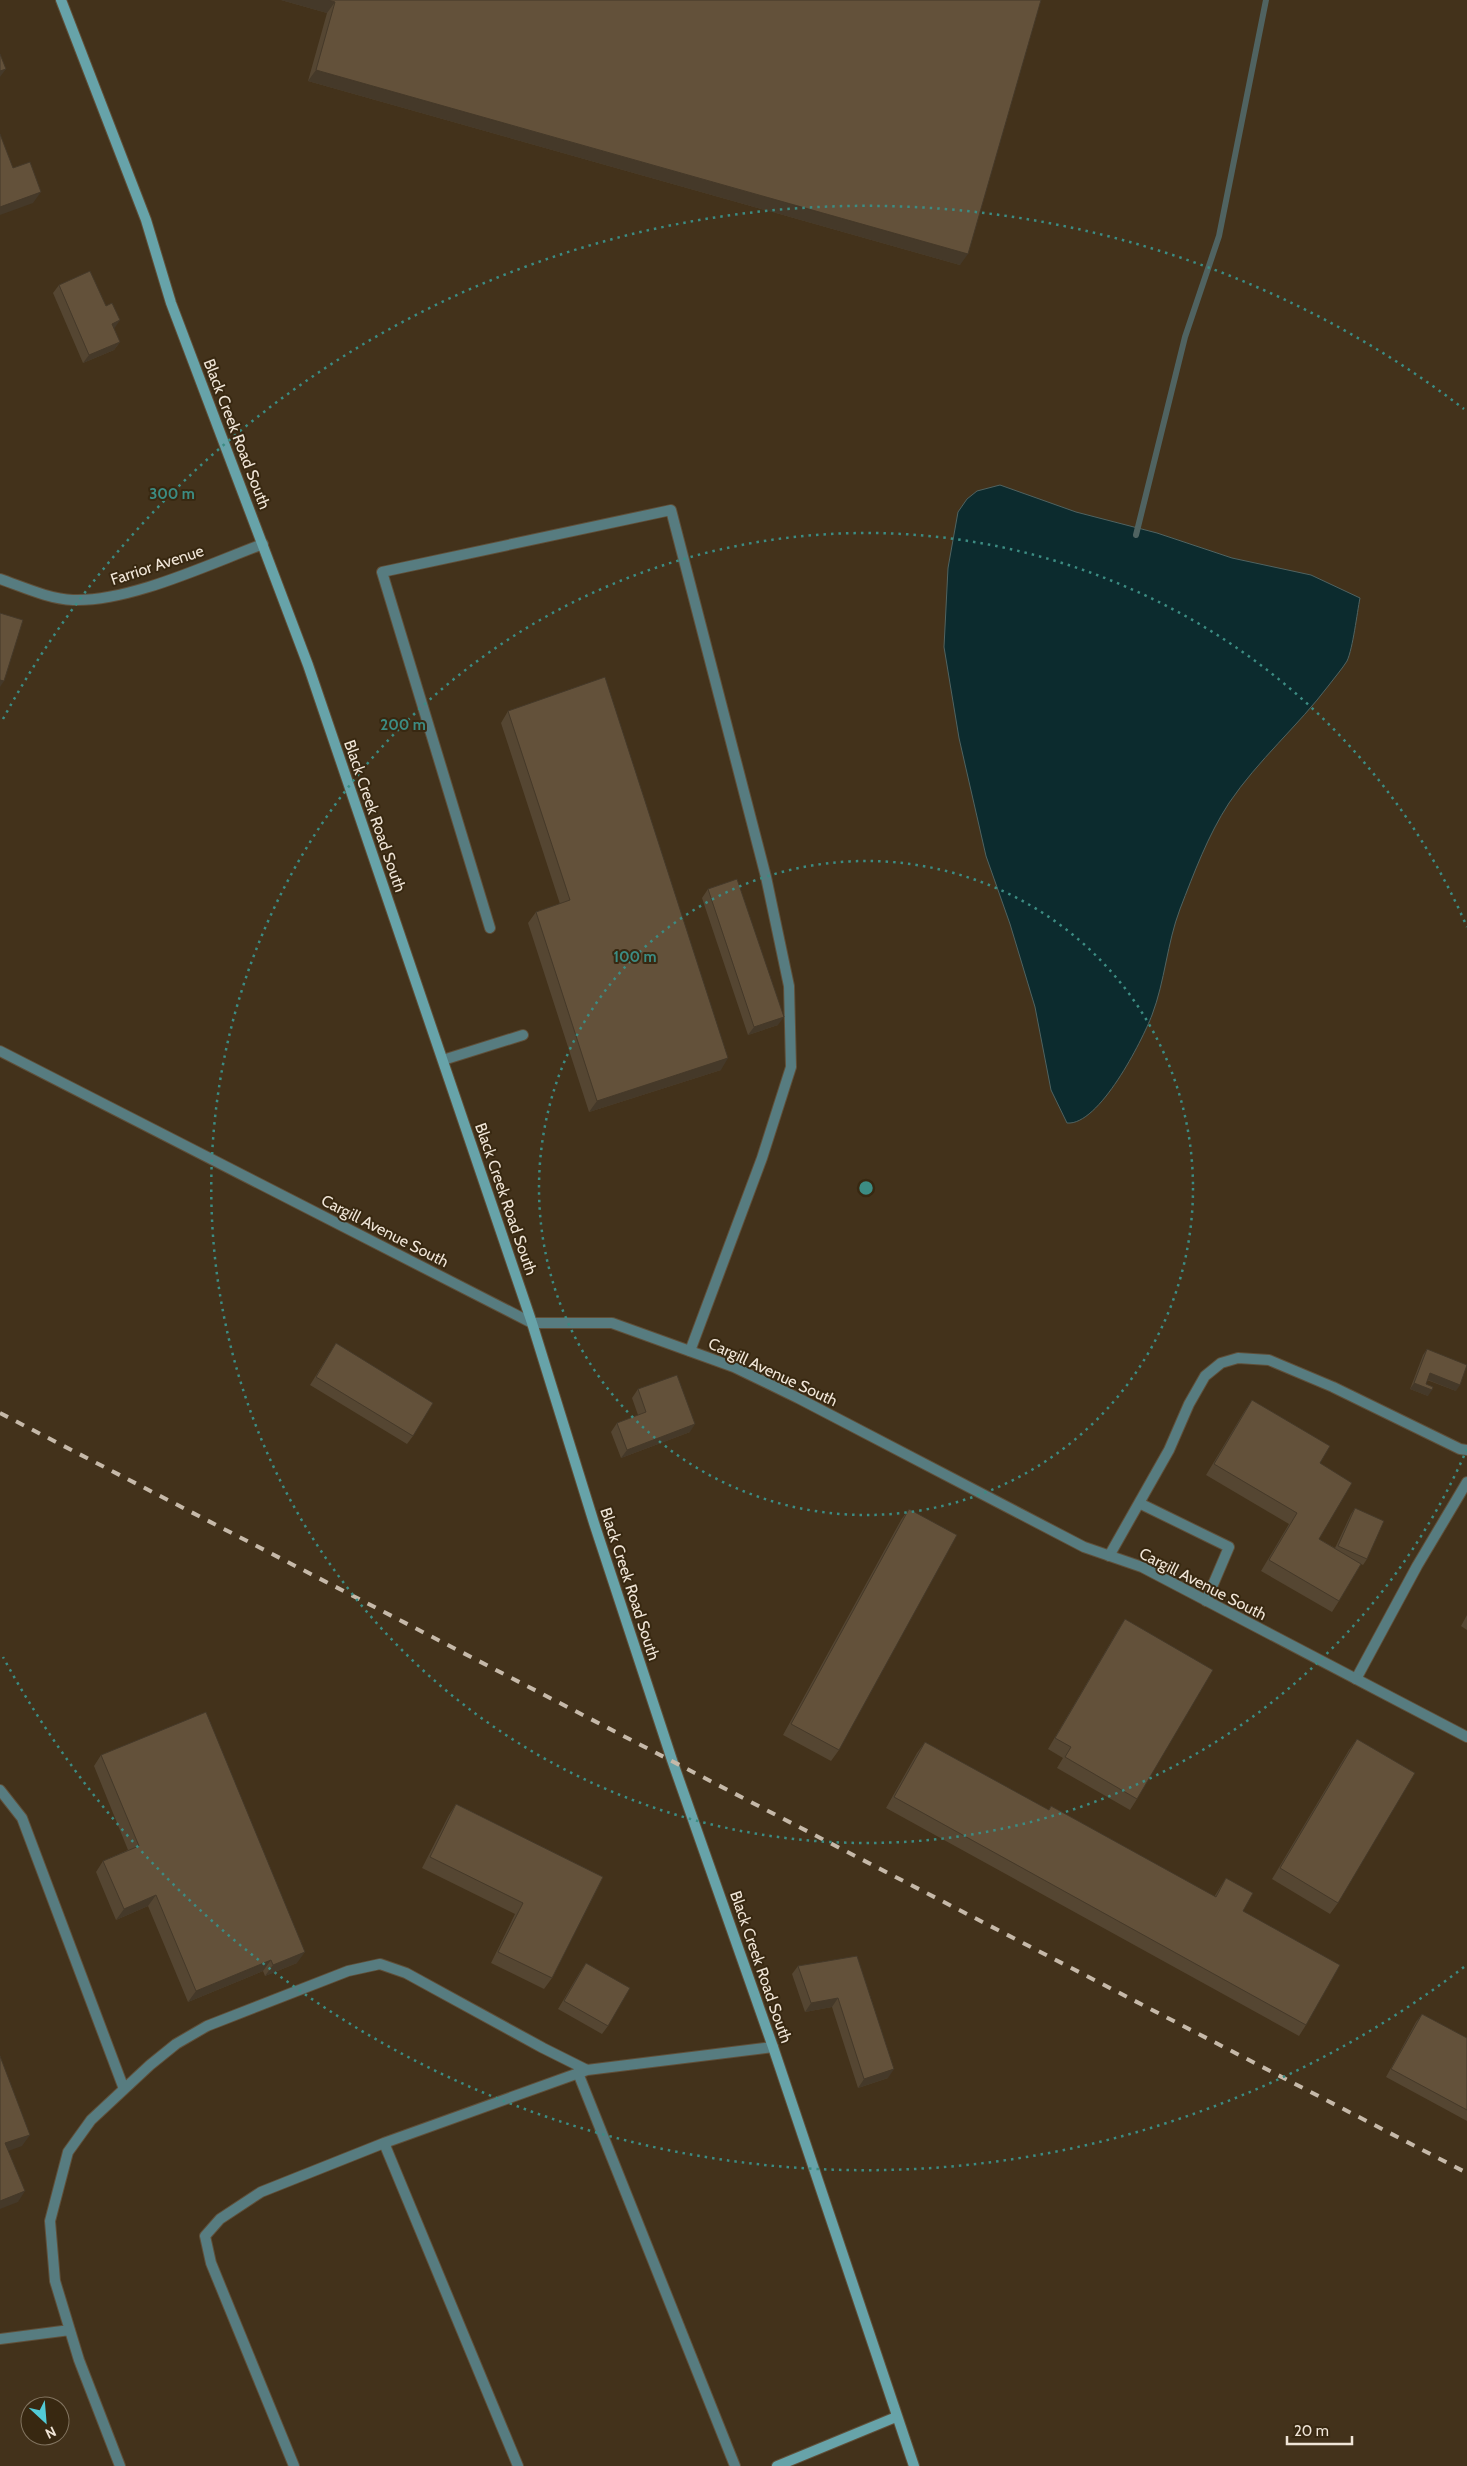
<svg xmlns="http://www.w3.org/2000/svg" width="1467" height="2466" font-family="Cabin,sans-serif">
  <rect width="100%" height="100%" fill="#43321b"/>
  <path fill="#0c2b2e" stroke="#506361" d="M 1000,485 L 1076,512 L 1157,533 L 1232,558 L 1311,575 L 1360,598 C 1357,613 1353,648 1347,661 C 1342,669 1335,677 1329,685 C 1298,726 1258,760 1229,803 C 1208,835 1194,873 1180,909 C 1167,943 1165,981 1152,1015 C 1142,1041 1099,1126 1067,1123 L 1051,1090 L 1035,1007 L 1010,924 L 986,856 L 959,738 L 944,647 L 948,568 L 958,512 L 967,499 L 977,491 Z"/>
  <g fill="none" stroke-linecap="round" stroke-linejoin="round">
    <path stroke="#506361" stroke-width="6" d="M 1136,535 L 1185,337 L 1219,236 L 1266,0"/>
    <defs>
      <path id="lane" d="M 490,928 L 382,572 L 671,510 L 766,877 L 789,986 L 791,1067 L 762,1158 L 690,1351
        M 443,1060 L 523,1035
        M 1139,1503 L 1229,1547 L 1206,1601
        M 1109,1556 L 1169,1450 L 1189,1404 L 1205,1376 L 1221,1363 L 1238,1358 L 1269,1360 L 1333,1387 L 1460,1449 L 1467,1450
        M 1356,1679 L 1417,1566 L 1467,1482
        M 0,1790 L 22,1818 L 124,2089
        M 578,2073 L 735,2466
        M 384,2143 L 518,2466
        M 0,2339 L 70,2330
        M 120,2466 L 79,2360 L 55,2281 L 50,2221 L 68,2152 L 91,2120 L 150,2065 L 176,2044 L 207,2026 L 348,1971 L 380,1964 L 406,1973 L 543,2048 L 587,2070
        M 294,2466 L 211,2263 L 205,2236 L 220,2219 L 261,2192 L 384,2143 L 587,2070 L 773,2047"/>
      <path id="street" d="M 0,579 C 23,587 49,599 73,600 C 130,602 209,564 263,544
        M 0,1051 L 532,1323 L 612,1323 L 734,1367 L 798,1398 L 1084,1547 L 1142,1567 L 1467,1737"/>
      <path id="secondary" d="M 61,0 L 146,220 L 171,303 L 308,665 L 532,1323 L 594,1523 L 672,1760 L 773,2047 L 914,2466
        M 777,2466 L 896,2417"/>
    </defs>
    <use href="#lane" stroke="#5f4f39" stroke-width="12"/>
    <use href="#street" stroke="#5f4f39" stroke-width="12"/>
    <use href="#secondary" stroke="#5f4f39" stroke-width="12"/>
    <use href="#lane" stroke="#577c80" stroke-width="10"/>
    <use href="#street" stroke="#577c80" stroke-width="10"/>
    <use href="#secondary" stroke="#67a3a9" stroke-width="10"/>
    <path stroke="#c6b9a9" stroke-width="4" stroke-dasharray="9 9" stroke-linecap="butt" d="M 0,1413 L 1467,2173"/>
  </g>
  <path fill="#554632" d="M 281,0 L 1041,0 L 960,265 L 308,81 L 327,13 Z
    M 59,285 L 120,342 L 114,350 L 83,363 L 53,293 Z
    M 508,711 L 721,1070 L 589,1112 L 528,923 L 536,912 L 560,904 L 501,723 Z
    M 708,889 L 778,1025 L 748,1035 L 702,898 Z
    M 336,1343 L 413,1436 L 407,1444 L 310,1385 Z
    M 1427,1349 L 1456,1391 L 1427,1380 L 1426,1384 L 1428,1396 L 1410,1389 L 1423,1355 Z
    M 638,1389 L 690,1432 L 621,1458 L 611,1432 L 617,1423 L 638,1415 L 632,1398 Z
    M 1252,1400 L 1320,1463 L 1319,1539 L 1335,1548 L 1351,1514 L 1355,1508 L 1367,1559 L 1363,1565 L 1361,1564 L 1339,1601 L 1332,1612 L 1261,1571 L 1289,1524 L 1206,1475 L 1244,1412 Z
    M 909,1509 L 839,1750 L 831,1761 L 783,1735 L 901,1520 Z
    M 1467,1615 L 1467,1630 L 1461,1626 Z
    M 1125,1619 L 1137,1799 L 1130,1810 L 1057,1768 L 1063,1758 L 1048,1749 L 1118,1630 Z
    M 1357,1739 L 1338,1903 L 1330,1914 L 1272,1879 L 1349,1750 Z
    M 925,1742 L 1049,1810 L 1051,1806 L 1214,1897 L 1226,1878 L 1243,1911 L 1306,2025 L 1299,2036 L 886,1808 L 917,1753 Z
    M 101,1755 L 297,1963 L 265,1976 L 263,1971 L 188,2002 L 148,1906 L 116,1920 L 96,1872 L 103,1861 L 128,1850 L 94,1766 Z
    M 456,1804 L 603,1877 L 552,1978 L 544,1989 L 491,1963 L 515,1914 L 422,1868 L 449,1815 Z
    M 857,1956 L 888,2078 L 858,2088 L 832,2007 L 805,2012 L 792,1974 L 798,1966 Z
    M 586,1963 L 608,2026 L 602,2034 L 558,2009 L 580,1972 Z
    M 1422,2014 L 1467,2038 L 1467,2121 L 1386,2077 L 1416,2022 Z"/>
  <path fill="#453929" d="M 281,0 L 328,0 L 335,2 L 327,13 Z
    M 6,69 L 0,77 L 0,71 Z
    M 316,70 L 968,254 L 960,265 L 308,81 Z
    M 41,192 L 33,203 L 0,215 L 0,207 Z
    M 120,320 L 114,329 L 112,324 Z
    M 120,342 L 114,350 L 83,363 L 89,355 Z
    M 0,680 L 4,681 L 0,687 Z
    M 784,1017 L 778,1025 L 748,1035 L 754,1027 Z
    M 728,1058 L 721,1070 L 589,1112 L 597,1101 Z
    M 1430,1373 L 1460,1385 L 1456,1391 L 1426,1379 Z
    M 1414,1383 L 1432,1390 L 1428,1396 L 1410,1389 Z
    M 695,1424 L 690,1432 L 621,1458 L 627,1450 Z
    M 156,1895 L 148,1906 L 116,1920 L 124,1909 Z
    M 305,1952 L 297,1963 L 265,1976 L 273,1965 Z
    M 271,1960 L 263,1971 L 188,2002 L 196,1991 Z
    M 838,1998 L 832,2007 L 805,2012 L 811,2003 Z
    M 894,2069 L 888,2078 L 858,2088 L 864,2079 Z
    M 30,2135 L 22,2146 L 0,2154 L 5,2143 Z
    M 25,2191 L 18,2202 L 0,2209 L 0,2201 Z"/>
  <path fill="#63513a" stroke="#453929" d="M 328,0 L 1041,0 L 968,254 L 316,70 L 335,2 Z
    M 0,54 L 6,69 L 0,71 Z
    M 0,134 L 13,168 L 30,162 L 41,192 L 0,207 Z
    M 90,271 L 106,306 L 112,303 L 120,320 L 112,324 L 120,342 L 89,355 L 59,285 Z
    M 0,613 L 23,620 L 4,681 L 0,680 Z
    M 605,677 L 728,1058 L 597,1101 L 536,912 L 570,900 L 508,711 Z
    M 737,879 L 784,1017 L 754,1027 L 708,889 Z
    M 336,1343 L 433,1403 L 413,1436 L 316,1377 Z
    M 1427,1349 L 1467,1365 L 1460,1385 L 1430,1373 L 1426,1384 L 1433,1387 L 1432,1390 L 1414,1383 Z
    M 677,1375 L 695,1424 L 627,1450 L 617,1423 L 646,1412 L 638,1389 Z
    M 1252,1400 L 1330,1446 L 1320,1463 L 1352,1483 L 1319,1539 L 1361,1564 L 1339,1601 L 1269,1560 L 1297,1513 L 1214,1464 Z
    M 1355,1508 L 1384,1521 L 1367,1559 L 1338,1546 Z
    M 909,1509 L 957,1535 L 839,1750 L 791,1724 Z
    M 1125,1619 L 1213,1670 L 1137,1799 L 1065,1757 L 1071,1747 L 1055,1738 Z
    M 206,1712 L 305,1952 L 273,1965 L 271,1960 L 196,1991 L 156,1895 L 124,1909 L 103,1861 L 139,1846 L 101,1755 Z
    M 1357,1739 L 1415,1773 L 1338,1903 L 1280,1868 Z
    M 925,1742 L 1049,1810 L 1051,1806 L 1216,1897 L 1226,1878 L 1253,1893 L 1243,1911 L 1340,1965 L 1306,2025 L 894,1797 Z
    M 456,1804 L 603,1877 L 552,1978 L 498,1952 L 523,1903 L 430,1857 Z
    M 857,1956 L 894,2069 L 864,2079 L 838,1998 L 811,2003 L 798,1966 Z
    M 586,1963 L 630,1988 L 608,2026 L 564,2001 Z
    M 1422,2014 L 1467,2038 L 1467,2110 L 1391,2069 Z
    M 0,2056 L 30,2135 L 5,2143 L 25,2191 L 0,2201 Z"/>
  <g fill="none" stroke="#3c8c83" stroke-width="2.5" stroke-dasharray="2.5 5">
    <circle cx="866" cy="1188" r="327"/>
    <path d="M1467 1449A655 655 0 1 1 1467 927"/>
    <path d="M1464 1967A982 982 0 0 1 3 1657M3 719A982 982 0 0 1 1464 409"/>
  </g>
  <g text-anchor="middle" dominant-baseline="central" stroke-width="4" stroke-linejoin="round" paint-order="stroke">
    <g font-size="16" fill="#f0e5d7" stroke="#382811">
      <text transform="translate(237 434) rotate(69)">Black Creek Road South</text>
      <text transform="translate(157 565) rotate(-18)">Farrior Avenue</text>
      <text transform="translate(375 816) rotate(71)">Black Creek Road South</text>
      <text transform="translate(506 1199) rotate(71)">Black Creek Road South</text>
      <text transform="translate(385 1231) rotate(27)">Cargill Avenue South</text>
      <text transform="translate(773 1372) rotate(25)">Cargill Avenue South</text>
      <text transform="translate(630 1584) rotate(72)">Black Creek Road South</text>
      <text transform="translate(1203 1584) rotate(27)">Cargill Avenue South</text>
      <text transform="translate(761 1967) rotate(71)">Black Creek Road South</text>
    </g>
  </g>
  <circle cx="866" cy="1188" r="8" fill="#3c8c83" stroke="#382811" stroke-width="2.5"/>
  <g font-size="15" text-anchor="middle" font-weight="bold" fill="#3c8c83" stroke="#382811" stroke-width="4" stroke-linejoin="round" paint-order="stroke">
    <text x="172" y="499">300 m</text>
    <text x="403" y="730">200 m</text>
    <text x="635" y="962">100 m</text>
  </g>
  <g transform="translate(45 2421) rotate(154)"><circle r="24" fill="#382811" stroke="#827460"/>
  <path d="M0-4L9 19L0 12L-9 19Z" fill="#52cbd7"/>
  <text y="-8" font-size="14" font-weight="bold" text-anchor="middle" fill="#f0e5d7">N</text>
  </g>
  <path d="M1287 2436v8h65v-8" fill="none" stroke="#f0e5d7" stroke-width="2.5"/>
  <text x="1294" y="2436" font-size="15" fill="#f0e5d7" stroke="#382811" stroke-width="4" paint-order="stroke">20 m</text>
</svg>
